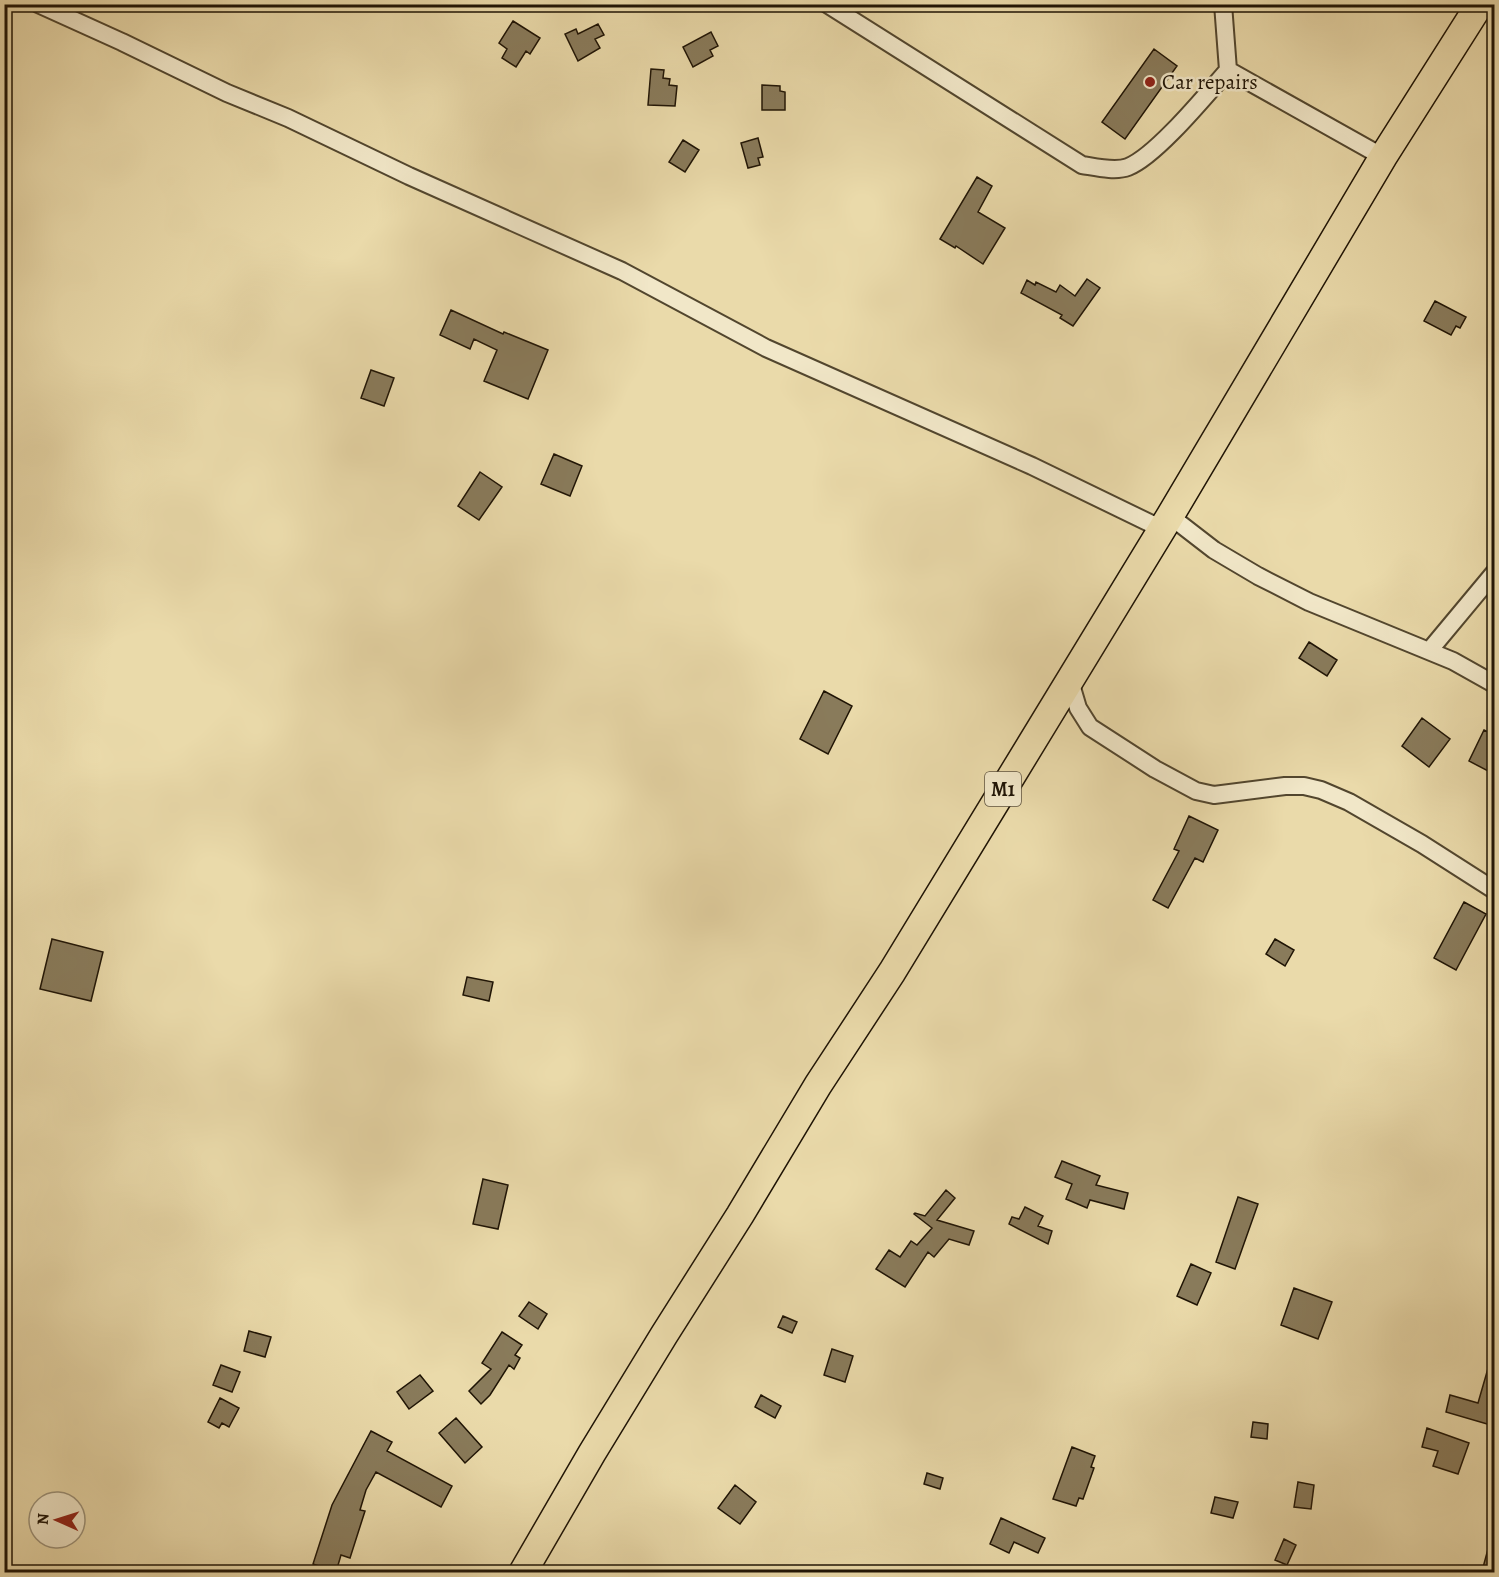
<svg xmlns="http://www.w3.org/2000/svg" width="1499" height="1577" font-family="Alegreya,serif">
  <rect width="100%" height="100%" fill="#eadaaa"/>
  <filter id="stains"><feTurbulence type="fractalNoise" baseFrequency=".00333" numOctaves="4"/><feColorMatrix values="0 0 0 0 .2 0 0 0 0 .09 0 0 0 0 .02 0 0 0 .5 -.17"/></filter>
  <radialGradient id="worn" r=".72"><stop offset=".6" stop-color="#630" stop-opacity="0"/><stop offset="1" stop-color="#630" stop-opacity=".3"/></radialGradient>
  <path fill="#897b5b" stroke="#1f1405" stroke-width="1.5" d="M 513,21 L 540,38 L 530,54 L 526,51 L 516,67 L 502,58 L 507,49 L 499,43 Z
    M 598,24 L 604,35 L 595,39 L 600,48 L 578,61 L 565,34 L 576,29 L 578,34 Z
    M 711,32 L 718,46 L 710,50 L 713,56 L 693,67 L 683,47 Z
    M 1154,49 L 1177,66 L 1125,139 L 1102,122 Z
    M 651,69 L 664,70 L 663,78 L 670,79 L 669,85 L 677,86 L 675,106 L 648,105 Z
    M 762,85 L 780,86 L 780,91 L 785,92 L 785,110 L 762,110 Z
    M 758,138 L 763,157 L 758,158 L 760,165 L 748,168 L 741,143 Z
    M 683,140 L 699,150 L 685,172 L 669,162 Z
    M 977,177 L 992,186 L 978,212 L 1005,228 L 983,264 L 956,246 L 955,248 L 940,239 Z
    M 1087,279 L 1100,288 L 1073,326 L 1060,318 L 1062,315 L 1021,293 L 1027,280 L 1035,285 L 1036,282 L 1056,292 L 1060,285 L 1075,296 Z
    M 1435,301 L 1466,317 L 1460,328 L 1456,326 L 1451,335 L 1424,321 Z
    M 451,310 L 503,334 L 504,332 L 548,350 L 528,399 L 484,381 L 497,350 L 474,339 L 470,349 L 440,335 Z
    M 371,370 L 394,378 L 384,406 L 361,398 Z
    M 554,454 L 582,466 L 570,496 L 541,484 Z
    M 480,472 L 502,487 L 479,520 L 458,506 Z
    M 1309,642 L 1337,660 L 1327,676 L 1299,658 Z
    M 824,691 L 852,706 L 828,754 L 800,739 Z
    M 1422,718 L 1450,739 L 1429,767 L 1402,746 Z
    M 1484,730 L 1494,735 L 1494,763 L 1490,772 L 1469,761 Z
    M 1189,816 L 1218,830 L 1203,862 L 1195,858 L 1168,908 L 1153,900 L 1179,851 L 1174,849 Z
    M 1464,902 L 1486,914 L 1456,970 L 1434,958 Z
    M 52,939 L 103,952 L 91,1001 L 40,989 Z
    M 1275,939 L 1294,950 L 1285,966 L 1266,954 Z
    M 467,977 L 493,982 L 489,1001 L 463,995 Z
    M 1062,1161 L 1100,1176 L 1096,1185 L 1128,1193 L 1124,1209 L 1090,1200 L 1087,1208 L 1066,1199 L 1072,1184 L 1055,1177 Z
    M 483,1179 L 508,1185 L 498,1229 L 473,1224 Z
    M 946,1190 L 955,1198 L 937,1220 L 974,1231 L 969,1245 L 949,1239 L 934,1257 L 928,1252 L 905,1287 L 876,1269 L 889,1250 L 900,1257 L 911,1241 L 917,1245 L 932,1228 L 914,1214 L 915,1213 L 925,1216 Z
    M 1238,1197 L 1258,1204 L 1235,1269 L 1216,1262 Z
    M 1025,1207 L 1043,1216 L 1038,1226 L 1052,1231 L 1048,1244 L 1009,1224 L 1012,1217 L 1019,1219 Z
    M 1191,1264 L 1211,1273 L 1197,1305 L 1177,1296 Z
    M 1294,1288 L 1332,1302 L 1318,1339 L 1281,1325 Z
    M 529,1302 L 547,1314 L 538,1329 L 519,1316 Z
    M 783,1316 L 797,1322 L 792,1333 L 778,1327 Z
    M 249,1331 L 271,1337 L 265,1357 L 244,1351 Z
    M 502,1332 L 522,1345 L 515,1355 L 520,1358 L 514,1369 L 509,1365 L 490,1395 L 481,1404 L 469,1391 L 491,1369 L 482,1363 Z
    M 832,1349 L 853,1356 L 845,1382 L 824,1375 Z
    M 1491,1358 L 1494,1359 L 1494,1426 L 1446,1412 L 1450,1395 L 1478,1403 Z
    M 221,1365 L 240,1372 L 232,1392 L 213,1385 Z
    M 420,1375 L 433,1391 L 409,1409 L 397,1392 Z
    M 761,1395 L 781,1406 L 775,1418 L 755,1407 Z
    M 220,1398 L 239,1408 L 229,1427 L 222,1423 L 219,1428 L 208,1422 Z
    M 456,1418 L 482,1447 L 465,1463 L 439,1433 Z
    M 1253,1422 L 1268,1424 L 1267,1439 L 1251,1437 Z
    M 1427,1428 L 1469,1443 L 1458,1474 L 1433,1466 L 1438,1451 L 1422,1447 Z
    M 371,1431 L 392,1442 L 387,1451 L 452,1486 L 441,1507 L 376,1472 L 366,1490 L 360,1510 L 365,1511 L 350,1558 L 341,1555 L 336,1572 L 313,1564 L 332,1505 Z
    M 1072,1447 L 1095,1456 L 1091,1467 L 1094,1468 L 1083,1499 L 1079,1498 L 1076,1506 L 1053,1499 Z
    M 927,1473 L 943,1478 L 940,1489 L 924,1484 Z
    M 1298,1482 L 1314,1485 L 1311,1509 L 1294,1507 Z
    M 735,1485 L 756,1502 L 740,1524 L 718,1508 Z
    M 1215,1497 L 1238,1502 L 1233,1518 L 1211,1513 Z
    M 1001,1518 L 1045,1538 L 1038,1553 L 1014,1542 L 1009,1553 L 990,1544 Z
    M 1491,1538 L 1494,1538 L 1494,1572 L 1482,1571 Z
    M 1284,1539 L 1296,1545 L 1287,1565 L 1275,1560 Z"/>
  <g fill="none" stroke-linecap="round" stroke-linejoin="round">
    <defs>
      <path id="street" d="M 38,4 L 122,42 L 227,93 L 288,118 L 409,176 L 622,271 L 766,348 L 1032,466 L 1162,529
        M 827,4 L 1082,165 C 1095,167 1115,172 1128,167 C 1156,156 1206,95 1228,70 L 1383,157
        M 1223,4 L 1228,70
        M 1170,516 L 1214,550 L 1258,576 L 1309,602 L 1453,661 L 1494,684
        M 1429,651 L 1494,573
        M 1070,681 L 1078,708 L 1090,727 L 1155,769 L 1196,791 L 1214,795 L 1285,786 L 1304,786 L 1321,790 L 1349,802 L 1422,844 L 1494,890"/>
      <path id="primary" d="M 523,1572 L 592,1453 L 664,1335 L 740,1215 L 818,1085 L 892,972 L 1170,516 L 1383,157 L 1480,4"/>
    </defs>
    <use href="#street" stroke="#52462e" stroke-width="20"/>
    <use href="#primary" stroke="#1f1405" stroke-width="30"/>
    <use href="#street" stroke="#f1e7c8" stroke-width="16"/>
    <use href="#primary" stroke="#eadaaa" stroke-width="27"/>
  </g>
  <circle fill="#8f2418" stroke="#f1e7c8" stroke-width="2" cx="1150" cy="82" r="6"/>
  <g text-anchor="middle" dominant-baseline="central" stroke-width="5" stroke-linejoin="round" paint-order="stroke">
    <rect fill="#f1e7c8" stroke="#5e5340" stroke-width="1.5" x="985" y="772" width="36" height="34" rx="4.5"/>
    <g font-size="20" font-weight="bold" fill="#1f1405">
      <text x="1003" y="789">M1</text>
    </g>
    <g font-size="21" fill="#1f1405" stroke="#f1e7c8" text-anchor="start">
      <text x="1162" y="82">Car repairs</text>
    </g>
  </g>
  <rect width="1499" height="1577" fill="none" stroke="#eadaaa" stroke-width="24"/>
  <rect x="6" y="6" width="1487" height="1565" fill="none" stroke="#1f1405" stroke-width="3"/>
  <rect x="12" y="12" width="1475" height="1553" fill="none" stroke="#1f1405" stroke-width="1.5"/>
  <g transform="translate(57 1520) rotate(273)"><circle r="28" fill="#f1e7c8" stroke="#9d937a" stroke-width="1.5"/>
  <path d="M0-4.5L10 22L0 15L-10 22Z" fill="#8f2418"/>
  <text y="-9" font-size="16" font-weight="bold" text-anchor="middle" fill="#1f1405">N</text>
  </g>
  <rect width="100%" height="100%" filter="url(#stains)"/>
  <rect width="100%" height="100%" fill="url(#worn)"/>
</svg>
